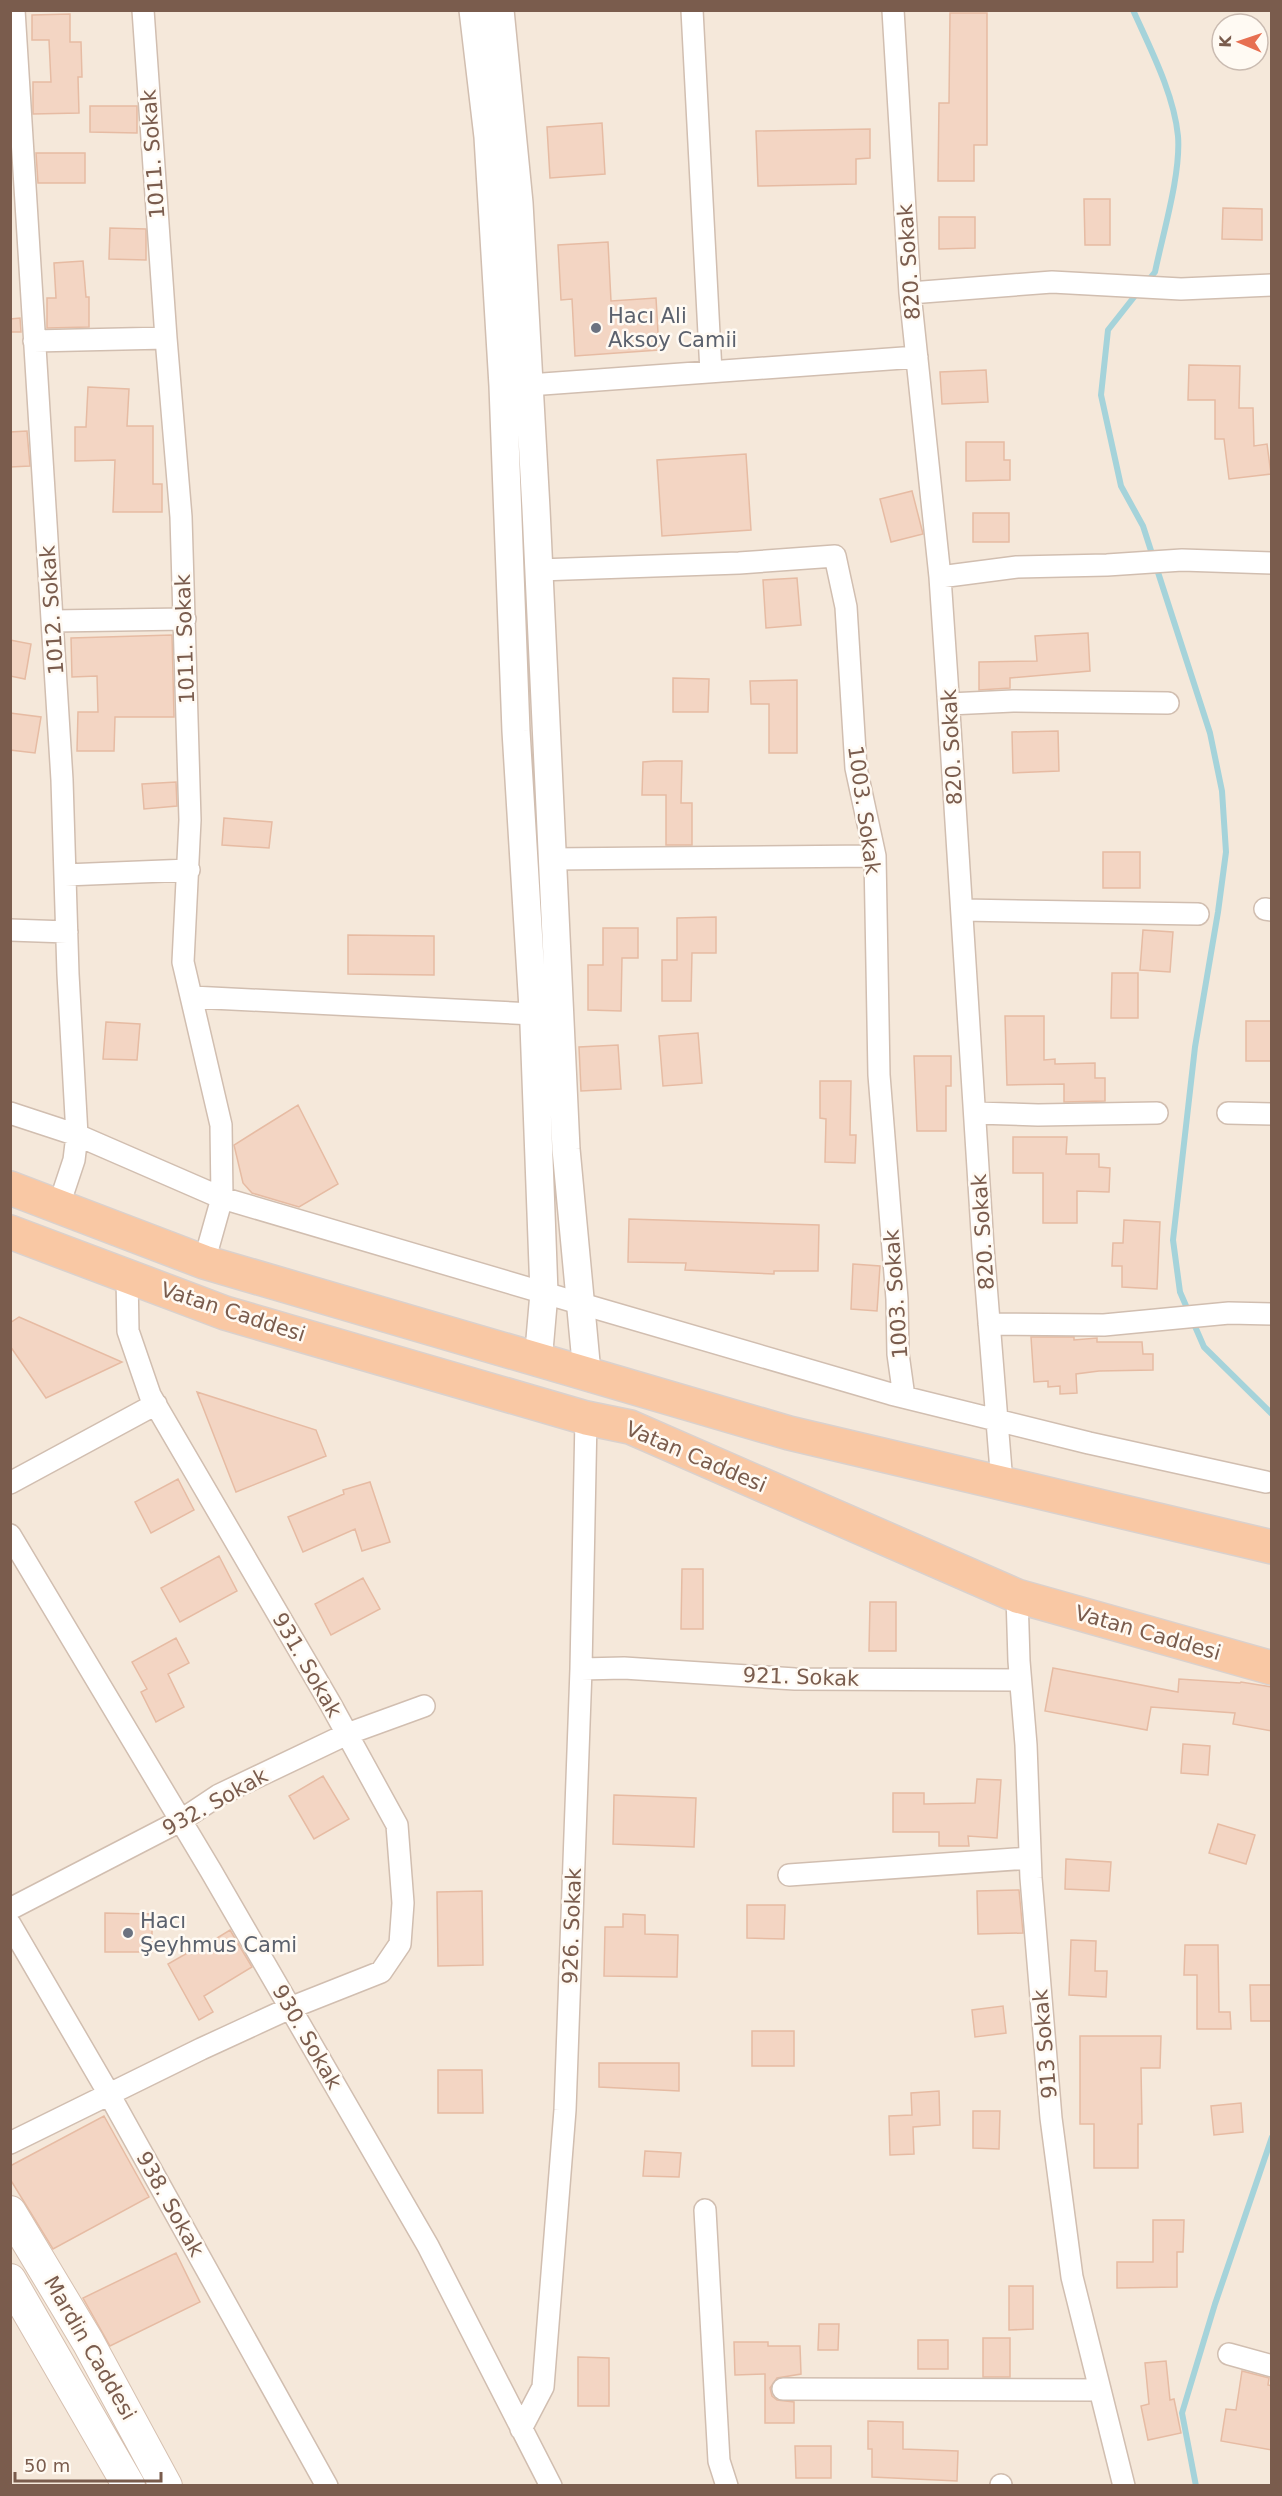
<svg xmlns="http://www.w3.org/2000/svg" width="1282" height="2496" font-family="'DejaVu Sans',sans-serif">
  <rect width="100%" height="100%" fill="#fdf6ec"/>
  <path fill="#f5e8da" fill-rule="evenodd" d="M 11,11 L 1271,11 L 1271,2485 L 11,2485 ZM 1222,24 L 1258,24 L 1258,60 L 1222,60 Z"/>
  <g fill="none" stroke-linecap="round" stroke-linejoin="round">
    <path stroke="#a5d3da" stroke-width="6" d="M 1133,10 C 1150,48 1174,94 1178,136 C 1181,174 1163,233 1155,272 L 1147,282
      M 1138,292 L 1108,330 L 1101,395 L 1121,486 L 1143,526 L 1210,733 L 1222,791 L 1226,852 L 1218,912 L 1195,1047 L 1173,1240 L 1180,1292 L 1204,1347 L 1272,1414
      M 1196,2486 L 1182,2413 L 1215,2304 L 1272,2137"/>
  </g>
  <path fill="#f3d5c3" stroke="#e6bba3" stroke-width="1.5" d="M 950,13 L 987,13 L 987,145 L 974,145 L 974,181 L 938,181 L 939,103 L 949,103 Z
    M 70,14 L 70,42 L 81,42 L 82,77 L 78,77 L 79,113 L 33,114 L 33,82 L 51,82 L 49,40 L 32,40 L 32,15 Z
    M 90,106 L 137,106 L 137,133 L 90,132 Z
    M 602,123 L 605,174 L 550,178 L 547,127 Z
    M 870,129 L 870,158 L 856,159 L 856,184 L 758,186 L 756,131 Z
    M 36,153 L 85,153 L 85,183 L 38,183 Z
    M 1084,199 L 1110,199 L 1110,245 L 1085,245 Z
    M 1223,208 L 1262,209 L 1262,240 L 1222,239 Z
    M 939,217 L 975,217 L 975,248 L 939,249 Z
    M 110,228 L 146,229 L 146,260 L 109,259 Z
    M 608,242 L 611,301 L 656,298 L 659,350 L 575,356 L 572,299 L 561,300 L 558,245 Z
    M 83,261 L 86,297 L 89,297 L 89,327 L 47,328 L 47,298 L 56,298 L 54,263 Z
    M 20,318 L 21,332 L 10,332 L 10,319 Z
    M 1189,365 L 1240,366 L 1239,408 L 1253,408 L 1254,446 L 1267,444 L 1271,474 L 1229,479 L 1224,439 L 1215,439 L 1215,400 L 1188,400 Z
    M 986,370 L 988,402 L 942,404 L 940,372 Z
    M 88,387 L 129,389 L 127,426 L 153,426 L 153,484 L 162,484 L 162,512 L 113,512 L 115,460 L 75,461 L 75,427 L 86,427 Z
    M 27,431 L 30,466 L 10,467 L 10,432 Z
    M 966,442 L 1004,442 L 1004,460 L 1010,460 L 1010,480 L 966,481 Z
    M 746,454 L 751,530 L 662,536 L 657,460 Z
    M 912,491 L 923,534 L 891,542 L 880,499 Z
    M 973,513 L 1009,513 L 1009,542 L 973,542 Z
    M 797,578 L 801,625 L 766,628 L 763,580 Z
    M 1088,633 L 1090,671 L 1010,678 L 1010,688 L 979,690 L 979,662 L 1037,661 L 1035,636 Z
    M 172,635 L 174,717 L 115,717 L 114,751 L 77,751 L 78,712 L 98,712 L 97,676 L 72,677 L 71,638 Z
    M 10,640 L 31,644 L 25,679 L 10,676 Z
    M 673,678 L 709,679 L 708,712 L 673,712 Z
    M 797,680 L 797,753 L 769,753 L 769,704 L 751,704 L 750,681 Z
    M 10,713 L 41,717 L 35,753 L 10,750 Z
    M 1058,731 L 1059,771 L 1013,773 L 1012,732 Z
    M 655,761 L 682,761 L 681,803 L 692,803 L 692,845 L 666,845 L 666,795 L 642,795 L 643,762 Z
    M 176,782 L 177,806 L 144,809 L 142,784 Z
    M 224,818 L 272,822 L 269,848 L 222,845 Z
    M 1103,852 L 1140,852 L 1140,888 L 1103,888 Z
    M 716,917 L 716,953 L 692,953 L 691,1001 L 662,1001 L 662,960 L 677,960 L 677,918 Z
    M 603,928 L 638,928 L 638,958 L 622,958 L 621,1011 L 588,1010 L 588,965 L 603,965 Z
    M 1143,930 L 1173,932 L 1170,972 L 1140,970 Z
    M 348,935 L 434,936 L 434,975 L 348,974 Z
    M 1112,973 L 1138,973 L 1138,1018 L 1111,1018 Z
    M 1005,1016 L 1044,1016 L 1044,1060 L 1055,1059 L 1055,1064 L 1095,1063 L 1095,1078 L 1105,1078 L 1105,1101 L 1064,1102 L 1064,1084 L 1007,1085 Z
    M 1246,1021 L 1272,1021 L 1272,1061 L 1246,1061 Z
    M 106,1022 L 140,1024 L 137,1060 L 103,1059 Z
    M 698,1033 L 702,1083 L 663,1086 L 659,1036 Z
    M 618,1045 L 621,1089 L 581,1091 L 579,1047 Z
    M 914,1056 L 951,1056 L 951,1086 L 946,1086 L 946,1131 L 917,1131 Z
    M 820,1081 L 851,1081 L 850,1135 L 856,1135 L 855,1163 L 825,1162 L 826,1119 L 820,1118 Z
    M 298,1105 L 338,1184 L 299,1207 L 252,1193 L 243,1183 L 234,1145 Z
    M 1013,1137 L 1067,1137 L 1066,1154 L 1099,1154 L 1099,1167 L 1110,1168 L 1109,1192 L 1077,1191 L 1077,1223 L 1043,1223 L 1043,1173 L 1013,1173 Z
    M 629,1219 L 819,1225 L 818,1271 L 774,1271 L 774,1274 L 685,1270 L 686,1263 L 628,1262 Z
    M 1124,1220 L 1160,1222 L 1157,1289 L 1122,1287 L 1122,1266 L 1112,1266 L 1113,1243 L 1123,1243 Z
    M 853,1264 L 880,1266 L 877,1311 L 851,1309 Z
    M 19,1317 L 122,1362 L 46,1398 L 10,1346 L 10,1323 Z
    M 1031,1337 L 1074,1337 L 1074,1340 L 1097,1338 L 1097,1342 L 1142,1342 L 1143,1354 L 1153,1354 L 1153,1370 L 1099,1371 L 1076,1374 L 1077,1393 L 1060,1394 L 1060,1386 L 1048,1387 L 1048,1381 L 1034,1382 Z
    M 197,1392 L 316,1430 L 326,1456 L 236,1492 Z
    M 178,1479 L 194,1510 L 151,1533 L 135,1502 Z
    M 370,1482 L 390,1542 L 362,1551 L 355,1529 L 303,1552 L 288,1517 L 344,1494 L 343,1490 Z
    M 219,1556 L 237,1591 L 180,1622 L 161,1588 Z
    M 682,1569 L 703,1569 L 703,1629 L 681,1629 Z
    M 363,1578 L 380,1609 L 331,1635 L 315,1604 Z
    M 870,1602 L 896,1602 L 896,1651 L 869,1651 Z
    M 176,1638 L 189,1663 L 168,1674 L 184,1707 L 156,1722 L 141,1692 L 147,1689 L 132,1662 Z
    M 1053,1668 L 1178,1692 L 1179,1679 L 1240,1683 L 1241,1682 L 1272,1687 L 1272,1731 L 1233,1724 L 1235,1713 L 1151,1707 L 1147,1730 L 1045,1711 Z
    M 1183,1744 L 1210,1746 L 1208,1775 L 1181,1773 Z
    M 323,1776 L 349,1819 L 314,1839 L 289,1796 Z
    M 977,1779 L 1001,1780 L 997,1838 L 968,1836 L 969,1846 L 939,1846 L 939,1832 L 893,1832 L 893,1793 L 924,1793 L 924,1804 L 975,1803 Z
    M 614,1795 L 696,1798 L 694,1847 L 613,1844 Z
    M 1218,1824 L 1255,1835 L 1246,1864 L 1209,1853 Z
    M 1066,1859 L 1111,1862 L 1109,1891 L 1065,1889 Z
    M 1019,1890 L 1023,1933 L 978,1934 L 977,1891 Z
    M 482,1891 L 483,1965 L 438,1966 L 437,1892 Z
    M 747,1905 L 785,1905 L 784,1939 L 747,1938 Z
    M 105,1913 L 152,1914 L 152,1952 L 105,1952 Z
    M 623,1914 L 645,1915 L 645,1934 L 678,1935 L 677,1977 L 604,1976 L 605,1927 L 623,1927 Z
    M 230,1930 L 252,1967 L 204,1996 L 213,2012 L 199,2020 L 168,1964 L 189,1952 L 191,1954 Z
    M 1071,1940 L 1096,1941 L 1095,1971 L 1107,1971 L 1106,1997 L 1069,1995 Z
    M 1185,1945 L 1218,1945 L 1219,2012 L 1230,2012 L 1231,2029 L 1197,2029 L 1197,1975 L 1184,1975 Z
    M 1250,1985 L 1272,1985 L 1272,2021 L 1251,2021 Z
    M 1003,2006 L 1006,2033 L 975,2037 L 972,2010 Z
    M 752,2031 L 794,2031 L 794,2066 L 752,2066 Z
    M 1080,2036 L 1161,2036 L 1160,2068 L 1141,2068 L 1142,2124 L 1138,2124 L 1138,2168 L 1094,2168 L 1094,2124 L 1080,2124 Z
    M 599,2063 L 679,2063 L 679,2091 L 599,2087 Z
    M 438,2070 L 482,2070 L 483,2113 L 438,2113 Z
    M 939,2091 L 940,2125 L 913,2127 L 914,2154 L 890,2155 L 889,2116 L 912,2115 L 911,2093 Z
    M 1241,2103 L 1243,2132 L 1214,2135 L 1211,2106 Z
    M 973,2111 L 1000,2111 L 999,2149 L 973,2148 Z
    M 104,2116 L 149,2197 L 53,2249 L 10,2179 L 10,2166 Z
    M 645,2151 L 681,2153 L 679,2177 L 643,2176 Z
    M 1153,2220 L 1184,2220 L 1183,2252 L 1177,2252 L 1177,2287 L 1117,2288 L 1117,2262 L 1153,2262 Z
    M 176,2253 L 200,2302 L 110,2346 L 83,2298 Z
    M 1009,2286 L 1033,2286 L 1033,2329 L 1009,2330 Z
    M 819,2324 L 839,2324 L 838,2350 L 818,2350 Z
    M 983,2338 L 1010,2338 L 1010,2377 L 983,2377 Z
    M 918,2340 L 948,2340 L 948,2369 L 918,2369 Z
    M 734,2342 L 768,2342 L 768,2346 L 800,2346 L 801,2374 L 777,2378 L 770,2388 L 772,2396 L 777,2400 L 794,2402 L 794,2423 L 765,2423 L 765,2374 L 735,2375 Z
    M 578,2357 L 609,2358 L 609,2406 L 578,2406 Z
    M 1166,2361 L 1170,2400 L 1174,2399 L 1181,2433 L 1148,2440 L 1141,2406 L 1149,2404 L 1145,2363 Z
    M 1242,2371 L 1269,2378 L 1268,2385 L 1272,2386 L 1272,2450 L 1221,2441 L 1226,2409 L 1236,2410 Z
    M 868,2421 L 903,2422 L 903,2449 L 958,2451 L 957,2481 L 872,2477 L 872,2449 L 868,2449 Z
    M 795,2446 L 831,2446 L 831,2478 L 796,2478 Z"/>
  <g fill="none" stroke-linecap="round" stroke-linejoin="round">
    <defs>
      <path id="minor" d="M 14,10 L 62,780 L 68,974 L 77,1135 L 74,1160 L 58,1208
        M 143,10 L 166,338 L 181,517 L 190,820 L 183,962 L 221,1125 L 222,1198 L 204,1262
        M 692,10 L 711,372
        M 893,10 L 910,293 L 940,577 L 947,680 L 983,1247 L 1002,1483
        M 910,293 L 1052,282 L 1181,289 L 1272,285
        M 34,341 L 166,338
        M 529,385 L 917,357
        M 539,570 L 739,563 L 835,556 L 846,607 L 856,768 L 875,856 L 879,1075 L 897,1299 L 898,1354 L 904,1397
        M 940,577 L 1017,567 L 1107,565 L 1182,560 L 1272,563
        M 53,621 L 185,619
        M 949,704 L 1013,701 L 1168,703
        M 552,859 L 875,856
        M 65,875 L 189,870
        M 1265,909 L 1272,910
        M 962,910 L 1198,914
        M 10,930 L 67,932
        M 192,997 L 533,1014
        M 10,1113 L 77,1135 L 222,1198 L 582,1304 L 891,1394 L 1089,1443 L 1266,1482
        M 976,1113 L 1038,1115 L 1157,1113
        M 1228,1113 L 1272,1114
        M 989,1324 L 1104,1325 L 1229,1313 L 1272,1314
        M 10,1483 L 156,1404
        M 10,1535 L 211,1871 L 428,2246 L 551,2486
        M 1017,1596 L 1019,1661 L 1026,1745 L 1031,1878 L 1051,2118 L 1072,2277 L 1124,2486
        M 581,1669 L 624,1668 L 795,1679 L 1020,1680
        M 789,1875 L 1030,1858
        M 10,1909 L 180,1821 L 219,1795 L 347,1734 L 424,1706
        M 10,1924 L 109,2094 L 327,2486
        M 10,2143 L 201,2049 L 290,2008 L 381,1972 L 400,1944 L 403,1903 L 397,1825 L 330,1703 L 150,1395 L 128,1331 L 127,1276
        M 705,2210 L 719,2461 L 727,2486
        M 1229,2354 L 1272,2366
        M 783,2389 L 1100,2390
        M 521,2429 L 543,2387 L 565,2110 L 581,1669 L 586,1418
        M 1001,2485 L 1001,2486"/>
      <path id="tertiary" d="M 473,10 L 488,137 L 503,386 L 516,731 L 534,1025 L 544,1293 L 538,1362
        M 500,10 L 519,203 L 536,509 L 566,1149 L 587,1373"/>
      <path id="secondary" d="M 10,2212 L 88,2342 L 166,2486
        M 10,2280 L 129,2486"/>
      <path id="trunk" d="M 10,1188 L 204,1262 L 789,1433 L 1272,1547
        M 10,1232 L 225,1313 L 586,1418 L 630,1427 L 1017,1596 L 1272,1668"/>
    </defs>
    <use href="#minor" stroke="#d1beb0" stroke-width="24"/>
    <use href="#tertiary" stroke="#d1beb0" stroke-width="30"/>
    <use href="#secondary" stroke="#d6c0b0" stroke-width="34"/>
    <use href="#trunk" stroke="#dad1cd" stroke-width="36"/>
    <use href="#minor" stroke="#fff" stroke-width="21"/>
    <use href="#tertiary" stroke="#fff" stroke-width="27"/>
    <use href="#secondary" stroke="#fff" stroke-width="32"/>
    <use href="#trunk" stroke="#f9c8a4" stroke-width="33"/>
  </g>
  <g fill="#6b7280" stroke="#fffaf3" stroke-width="2">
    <circle cx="596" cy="328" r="6"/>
    <circle cx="128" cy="1933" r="6"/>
  </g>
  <g text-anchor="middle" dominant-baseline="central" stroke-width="5" stroke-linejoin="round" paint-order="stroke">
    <g font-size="21" fill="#7a5c4d" stroke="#fffaf3">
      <text transform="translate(153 154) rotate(-94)">1011. Sokak</text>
      <text transform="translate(909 262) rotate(-94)">820. Sokak</text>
      <text transform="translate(52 610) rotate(-94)">1012. Sokak</text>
      <text transform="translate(185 639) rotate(-92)">1011. Sokak</text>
      <text transform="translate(952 747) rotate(-93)">820. Sokak</text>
      <text transform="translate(864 810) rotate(82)">1003. Sokak</text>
      <text transform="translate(983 1232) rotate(-94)">820. Sokak</text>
      <text transform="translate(896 1294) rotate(-94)">1003. Sokak</text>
      <text transform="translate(233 1312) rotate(18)">Vatan Caddesi</text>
      <text transform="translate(696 1457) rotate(23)">Vatan Caddesi</text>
      <text transform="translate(1148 1633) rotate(16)">Vatan Caddesi</text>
      <text transform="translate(307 1665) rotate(60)">931. Sokak</text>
      <text transform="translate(801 1677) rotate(2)">921. Sokak</text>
      <text transform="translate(215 1802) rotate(-29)">932. Sokak</text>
      <text transform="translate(572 1926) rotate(-88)">926. Sokak</text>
      <text transform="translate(307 2037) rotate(60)">930. Sokak</text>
      <text transform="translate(1045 2044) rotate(-95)">913 Sokak</text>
      <text transform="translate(170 2204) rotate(61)">938. Sokak</text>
      <text transform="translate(90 2348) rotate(60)">Mardin Caddesi</text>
    </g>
    <g font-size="21" fill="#5b616d" stroke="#fffaf3" text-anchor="start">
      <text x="608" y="316">Hacı Ali<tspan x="608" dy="24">Aksoy Camii</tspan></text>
      <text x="140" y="1921">Hacı<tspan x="140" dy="24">Şeyhmus Cami</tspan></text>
    </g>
  </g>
  <rect width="1282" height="2496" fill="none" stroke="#7a5c4d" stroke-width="24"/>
  <g transform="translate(1240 42) rotate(272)"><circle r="28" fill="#fffaf3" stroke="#cabbb1" stroke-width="1.5"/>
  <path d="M0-4.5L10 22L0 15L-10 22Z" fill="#e76f51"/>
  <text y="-9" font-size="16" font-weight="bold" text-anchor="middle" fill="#7a5c4d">K</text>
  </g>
  <path d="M15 2472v9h146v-9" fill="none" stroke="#7a5c4d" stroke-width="3"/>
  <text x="24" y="2472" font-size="18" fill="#7a5c4d" stroke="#fffaf3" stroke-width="4.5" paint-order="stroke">50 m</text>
</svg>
